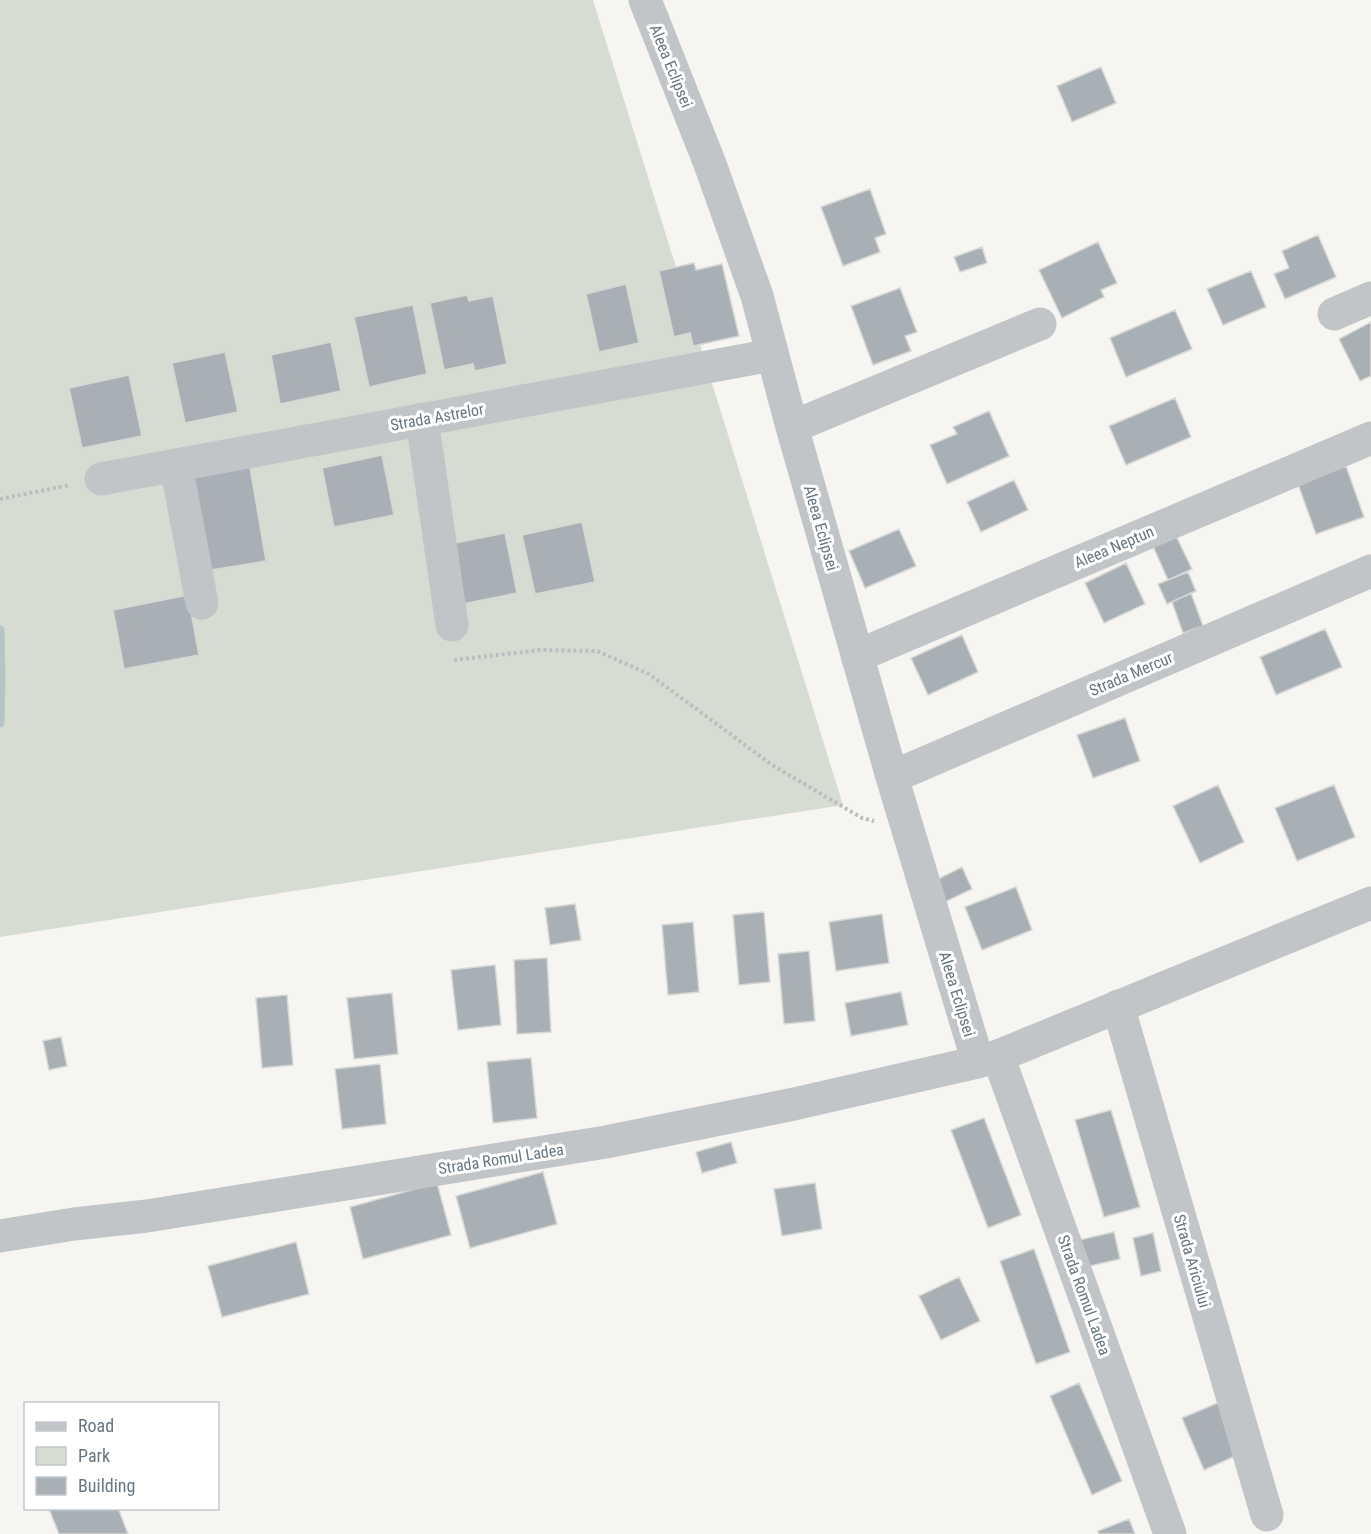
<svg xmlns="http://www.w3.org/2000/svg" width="1371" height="1534" font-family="'Roboto Condensed',sans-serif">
  <rect width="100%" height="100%" fill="#f6f5f2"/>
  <path fill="#d7dcd3" d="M 0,0 L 593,0 L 843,805 L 0,937 Z"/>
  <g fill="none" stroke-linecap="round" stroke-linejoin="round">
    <path stroke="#b6c4c7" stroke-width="9" d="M 0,630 L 1,677 L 0,723"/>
  </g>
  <path fill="#a8b0b5" stroke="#d7d7d4" stroke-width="1.5" d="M 1101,67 L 1116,103 L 1072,122 L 1057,86 Z
    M 870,189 L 886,234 L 875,238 L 880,252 L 843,266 L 821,207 Z
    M 1318,235 L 1336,277 L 1285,299 L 1274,274 L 1289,268 L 1282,251 Z
    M 1098,242 L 1117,283 L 1101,290 L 1104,297 L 1062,318 L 1039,270 Z
    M 982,247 L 987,263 L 960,272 L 954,257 Z
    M 694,263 L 696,270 L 722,264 L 739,336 L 693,346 L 690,333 L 674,337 L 659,271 Z
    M 1251,271 L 1266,307 L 1223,325 L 1207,289 Z
    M 626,284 L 639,343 L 599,352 L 586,294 Z
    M 900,288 L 917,332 L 905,336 L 911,351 L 873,365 L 851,306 Z
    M 467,295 L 469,301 L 493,296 L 507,364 L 475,371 L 473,364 L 444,370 L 430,303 Z
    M 413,305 L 427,374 L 369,387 L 354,317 Z
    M 1175,310 L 1192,349 L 1126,377 L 1110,338 Z
    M 1371,322 L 1371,376 L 1360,381 L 1339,339 Z
    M 331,342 L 341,391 L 280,404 L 271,355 Z
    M 225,352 L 238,412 L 185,423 L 172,363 Z
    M 129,375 L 142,436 L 82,448 L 69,388 Z
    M 1175,398 L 1191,437 L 1126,465 L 1109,426 Z
    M 989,411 L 1009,456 L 947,484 L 930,445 L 957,434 L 953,427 Z
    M 382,455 L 394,515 L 334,527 L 322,468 Z
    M 1346,466 L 1364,517 L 1316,534 L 1298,484 Z
    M 250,467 L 266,561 L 205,571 L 189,477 Z
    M 1014,480 L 1028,510 L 981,532 L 967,502 Z
    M 582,522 L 595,582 L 535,594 L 522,535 Z
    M 899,529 L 916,566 L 865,588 L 849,551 Z
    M 505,533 L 517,593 L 458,605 L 445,545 Z
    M 1176,536 L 1192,569 L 1168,580 L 1153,546 Z
    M 1126,563 L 1145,604 L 1104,623 L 1085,583 Z
    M 1188,572 L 1196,591 L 1167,604 L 1158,584 Z
    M 1191,593 L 1203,626 L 1183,633 L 1172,602 Z
    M 188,595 L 199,655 L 124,669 L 113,610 Z
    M 1325,629 L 1342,667 L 1276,695 L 1260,657 Z
    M 962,635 L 978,672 L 928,695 L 911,658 Z
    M 1125,718 L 1140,761 L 1093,778 L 1077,735 Z
    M 1218,785 L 1244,842 L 1200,863 L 1173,806 Z
    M 1334,785 L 1355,837 L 1297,861 L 1275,808 Z
    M 962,867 L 972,889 L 945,902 L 934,881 Z
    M 1016,887 L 1032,930 L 982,950 L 965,907 Z
    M 575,904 L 581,940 L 550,945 L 545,908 Z
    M 764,912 L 770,982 L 739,985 L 733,915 Z
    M 882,914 L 889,963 L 836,971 L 829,922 Z
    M 693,922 L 699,992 L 668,995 L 662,925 Z
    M 809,951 L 815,1021 L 784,1024 L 778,954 Z
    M 547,958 L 551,1032 L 517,1034 L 514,960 Z
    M 495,965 L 501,1025 L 458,1030 L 451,970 Z
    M 901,992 L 908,1025 L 851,1036 L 845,1003 Z
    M 392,993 L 398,1054 L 354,1059 L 347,998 Z
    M 287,995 L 293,1065 L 262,1068 L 256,998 Z
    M 61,1037 L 67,1066 L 49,1070 L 43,1041 Z
    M 531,1058 L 537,1118 L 493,1123 L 487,1062 Z
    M 380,1064 L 386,1124 L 342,1129 L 335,1069 Z
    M 1111,1110 L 1140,1207 L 1104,1217 L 1075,1120 Z
    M 984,1118 L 1021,1215 L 988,1228 L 951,1130 Z
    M 731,1142 L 737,1163 L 702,1173 L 696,1152 Z
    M 543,1172 L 557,1224 L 470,1248 L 456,1196 Z
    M 437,1183 L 451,1235 L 363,1259 L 350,1207 Z
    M 815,1183 L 822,1229 L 782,1236 L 774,1189 Z
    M 1114,1232 L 1120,1259 L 1081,1268 L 1075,1241 Z
    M 1153,1233 L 1161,1271 L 1141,1276 L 1133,1238 Z
    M 296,1242 L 309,1294 L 222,1317 L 208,1266 Z
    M 1034,1249 L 1070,1352 L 1036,1364 L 1000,1261 Z
    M 959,1277 L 980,1321 L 941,1340 L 919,1296 Z
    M 1079,1383 L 1122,1481 L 1092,1495 L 1050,1396 Z
    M 1220,1402 L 1242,1453 L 1204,1470 L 1182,1418 Z
    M 118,1508 L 128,1534 L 59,1534 L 49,1509 Z
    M 1129,1519 L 1135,1534 L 1099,1534 L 1098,1531 Z"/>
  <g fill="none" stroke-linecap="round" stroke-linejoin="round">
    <path stroke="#bbbdbf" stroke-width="4" stroke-dasharray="3 3" stroke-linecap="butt" d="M 0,499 L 70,485
      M 454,660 L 540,650 L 597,651 L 649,674 L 772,765 L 862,818 L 874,821"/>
    <path stroke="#c1c5c8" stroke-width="33" d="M 645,0 L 710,164 L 757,296 L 792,427 L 892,777 L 978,1062
      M 1334,314 L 1371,298
      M 422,419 L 452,625
      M 792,427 L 1040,324
      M 176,465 L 202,603
      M 101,479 L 772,355
      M 857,656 L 1371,438
      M 892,777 L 1371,571
      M 1118,1006 L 1267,1515
      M 998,1056 L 1170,1534
      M 0,1236 L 74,1224 L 147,1216 L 606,1142 L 794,1104 L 978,1062 L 998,1056 L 1371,903"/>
  </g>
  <g text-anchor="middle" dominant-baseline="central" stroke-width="6" stroke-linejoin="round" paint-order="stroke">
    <g font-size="16" fill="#657683" stroke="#fff">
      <text transform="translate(671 66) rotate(68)">Aleea Eclipsei</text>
      <text transform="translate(437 417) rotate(-10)">Strada Astrelor</text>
      <text transform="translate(821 528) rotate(74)">Aleea Eclipsei</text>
      <text transform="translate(1114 547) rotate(-23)">Aleea Neptun</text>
      <text transform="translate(1131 674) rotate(-23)">Strada Mercur</text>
      <text transform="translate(957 994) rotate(73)">Aleea Eclipsei</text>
      <text transform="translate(501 1159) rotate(-9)">Strada Romul Ladea</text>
      <text transform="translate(1192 1261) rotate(74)">Strada Ariciului</text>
      <text transform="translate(1084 1295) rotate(70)">Strada Romul Ladea</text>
    </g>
  </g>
  <rect x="24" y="1402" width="195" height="108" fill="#ffffff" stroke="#c1c8cd" stroke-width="1.5"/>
  <rect x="36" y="1422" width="30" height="9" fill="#c1c5c8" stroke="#c1c8cd" stroke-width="1.5"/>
  <text x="78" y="1432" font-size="18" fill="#657683">Road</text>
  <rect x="36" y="1447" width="30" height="18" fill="#d7dcd3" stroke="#c1c8cd" stroke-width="1.5"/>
  <text x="78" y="1462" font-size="18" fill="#657683">Park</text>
  <rect x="36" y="1477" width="30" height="18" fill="#a8b0b5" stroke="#c1c8cd" stroke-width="1.5"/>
  <text x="78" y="1492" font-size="18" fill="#657683">Building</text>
</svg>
